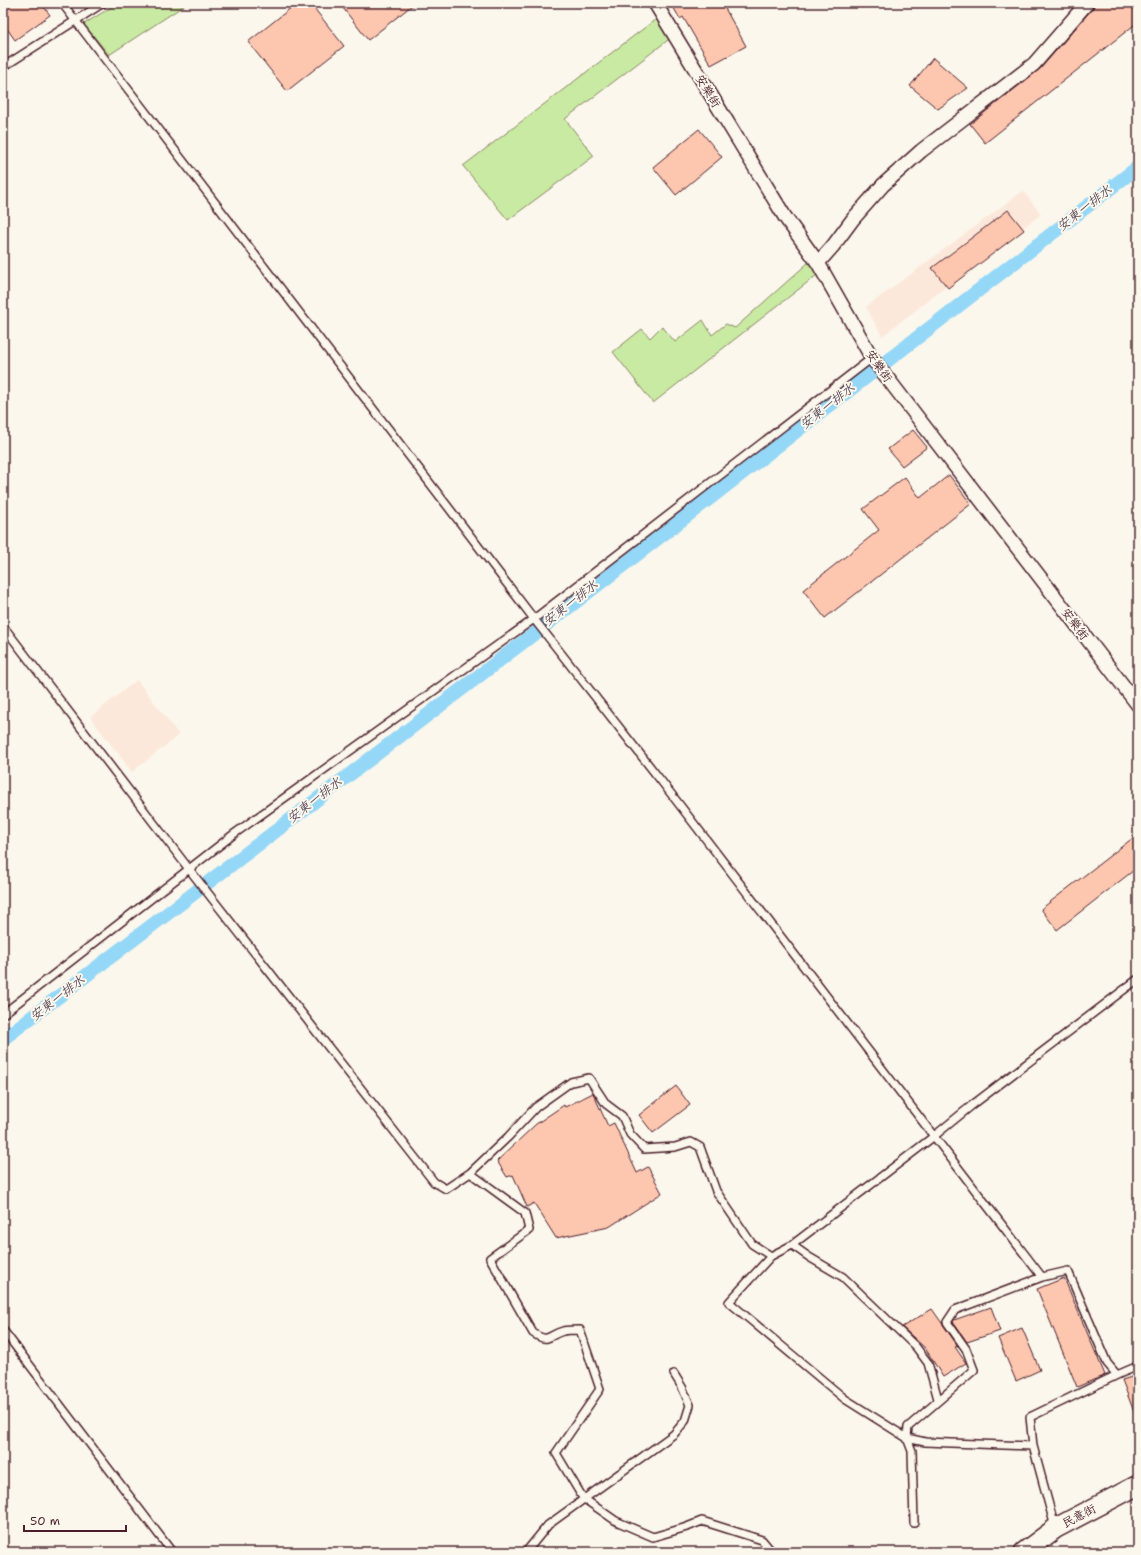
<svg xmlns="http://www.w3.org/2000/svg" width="1141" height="1555" font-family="'Shantell Sans','LXGW WenKai TC',sans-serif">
  <rect width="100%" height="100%" fill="#fbf7ec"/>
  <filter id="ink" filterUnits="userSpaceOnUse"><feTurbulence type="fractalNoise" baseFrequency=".025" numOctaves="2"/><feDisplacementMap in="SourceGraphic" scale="8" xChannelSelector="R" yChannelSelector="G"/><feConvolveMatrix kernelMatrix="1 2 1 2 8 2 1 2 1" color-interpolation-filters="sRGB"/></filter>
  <g filter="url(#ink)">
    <path fill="#fce8da" d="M 1023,191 L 1041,214 L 882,336 L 866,307 Z
      M 137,680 L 179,735 L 132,772 L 90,717 Z"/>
    <path fill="#c9eaa2" stroke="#8a8466" d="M 118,3 L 188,3 L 109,55 L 84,24 Z
      M 660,16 L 672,37 L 565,119 L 594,156 L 508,220 L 463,166 Z
      M 809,262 L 817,275 L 653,403 L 613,352 L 642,329 L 650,338 L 662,326 L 675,342 L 703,320 L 712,335 L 726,324 L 735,328 Z"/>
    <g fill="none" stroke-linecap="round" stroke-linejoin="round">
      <path stroke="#95d7f7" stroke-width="14" d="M 3,1039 L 564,611 L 1138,167"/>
    </g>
    <path fill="#fdc6af" stroke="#4a1f2b" d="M 3,3 L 41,3 L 50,15 L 15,40 L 3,23 Z
      M 297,3 L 310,3 L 344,46 L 287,91 L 248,42 Z
      M 339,3 L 415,3 L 368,40 Z
      M 671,3 L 722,3 L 746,46 L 711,65 L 683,17 L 680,19 Z
      M 1095,3 L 1129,3 L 1138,14 L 1138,22 L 985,143 L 970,124 L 1040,69 L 1093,8 Z
      M 933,58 L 968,88 L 938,109 L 910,86 Z
      M 699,129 L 722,157 L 676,195 L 653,167 Z
      M 1008,210 L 1024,230 L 948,288 L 932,268 Z
      M 913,430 L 927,447 L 902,466 L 888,449 Z
      M 949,475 L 971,504 L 825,618 L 803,590 L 879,530 L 863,509 L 905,477 L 920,498 Z
      M 1138,834 L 1138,867 L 1057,930 L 1041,909 Z
      M 676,1086 L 690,1105 L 653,1133 L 639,1115 Z
      M 593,1093 L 608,1126 L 614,1123 L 637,1173 L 648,1167 L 662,1193 L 609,1227 L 556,1238 L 534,1203 L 527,1207 L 513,1175 L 507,1177 L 497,1161 L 536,1124 L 564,1105 L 565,1107 Z
      M 1064,1278 L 1105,1375 L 1077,1387 L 1037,1289 Z
      M 991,1307 L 1000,1331 L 967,1342 L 953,1322 L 954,1320 Z
      M 932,1309 L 958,1346 L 955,1347 L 966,1363 L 943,1377 L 925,1348 L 902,1327 Z
      M 1022,1328 L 1040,1370 L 1016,1381 L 998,1338 Z
      M 1138,1375 L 1138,1420 L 1137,1420 L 1122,1380 Z"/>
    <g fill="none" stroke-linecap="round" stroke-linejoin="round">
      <defs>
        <path id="lane" d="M 62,3 L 534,619 L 662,782 L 1042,1277 L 1068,1271 L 1107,1363 L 1117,1375 L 1138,1366
          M 1136,3 L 1138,5
          M 3,67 L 103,3
          M 3,626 L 189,869 L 434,1182 L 446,1189 L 470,1173 L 508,1137 L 536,1107 L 571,1082 L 589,1078 L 606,1104 L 622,1116 L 630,1134 L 644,1149 L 675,1147 L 691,1142 L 700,1147 L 716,1191 L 752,1244 L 771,1256 L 792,1245 L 809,1257 L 843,1277 L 916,1347 L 928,1363 L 938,1399
          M 3,1014 L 234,834 L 534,619 L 872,358
          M 470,1173 L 525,1213 L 529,1230 L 490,1258 L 533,1333 C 549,1344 548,1335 563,1331 C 568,1330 575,1330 580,1330 L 600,1389 L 556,1453 L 583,1498 L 616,1521 L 653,1537 L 687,1527 L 702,1521 L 762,1540 L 772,1552
          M 792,1245 L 933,1137 L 971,1106 L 1138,979
          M 771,1256 L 729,1302 L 845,1399 L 907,1438 L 925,1442 L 1033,1446
          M 3,1330 L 172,1552
          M 914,1523 L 912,1451 L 907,1438 L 908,1427 L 974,1370 L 966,1349 L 947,1322 L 955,1310 L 1042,1277
          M 1055,1527 L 1033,1446 L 1030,1417 L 1117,1375
          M 526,1552 L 548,1525 L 674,1434 L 685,1421 L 690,1405 L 682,1387 L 674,1374"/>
        <path id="street" d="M 655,3 L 785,217 L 818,263 L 872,358 L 1138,705
          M 818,263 L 833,246 L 853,219 L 883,185 L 921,151 L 1034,64 L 1087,3"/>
        <path id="secondary" d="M 1024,1552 L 1056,1528 L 1138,1485"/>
      </defs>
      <use href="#lane" stroke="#4a1f2b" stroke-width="10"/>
      <use href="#street" stroke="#4a1f2b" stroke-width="16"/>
      <use href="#secondary" stroke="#4a1f2b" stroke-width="22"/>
      <use href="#lane" stroke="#fbf7ec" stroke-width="7"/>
      <use href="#street" stroke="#fbf7ec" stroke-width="13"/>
      <use href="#secondary" stroke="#fbf7ec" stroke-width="19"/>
    </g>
  </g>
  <g text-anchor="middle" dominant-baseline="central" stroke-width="4" stroke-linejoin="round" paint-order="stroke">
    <g font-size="12" fill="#4a1f2b" stroke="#fbf7ec">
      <text transform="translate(708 91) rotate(59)">安樂街</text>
      <text transform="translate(879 366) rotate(55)">安樂街</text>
      <text transform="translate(1075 624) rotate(53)">安樂街</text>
      <text transform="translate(1079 1516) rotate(-28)">民意街</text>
    </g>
    <g font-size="13" font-style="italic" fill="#5d4d5e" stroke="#fbf7ec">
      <text transform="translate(1084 208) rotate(-38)">安東一排水</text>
      <text transform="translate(827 406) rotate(-38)">安東一排水</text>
      <text transform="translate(570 603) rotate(-38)">安東一排水</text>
      <text transform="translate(314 800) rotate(-38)">安東一排水</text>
      <text transform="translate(57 998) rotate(-38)">安東一排水</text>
    </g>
  </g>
  <rect width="1141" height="1555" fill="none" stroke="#fbf7ec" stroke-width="16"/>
  <rect x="8" y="8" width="1125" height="1539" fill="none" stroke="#4a1f2b" stroke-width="1.5" filter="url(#ink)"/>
  <path d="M24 1525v6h102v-6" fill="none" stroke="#4a1f2b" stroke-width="2"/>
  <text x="30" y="1525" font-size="12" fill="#4a1f2b" stroke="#fbf7ec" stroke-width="3" paint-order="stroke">50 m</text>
</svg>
